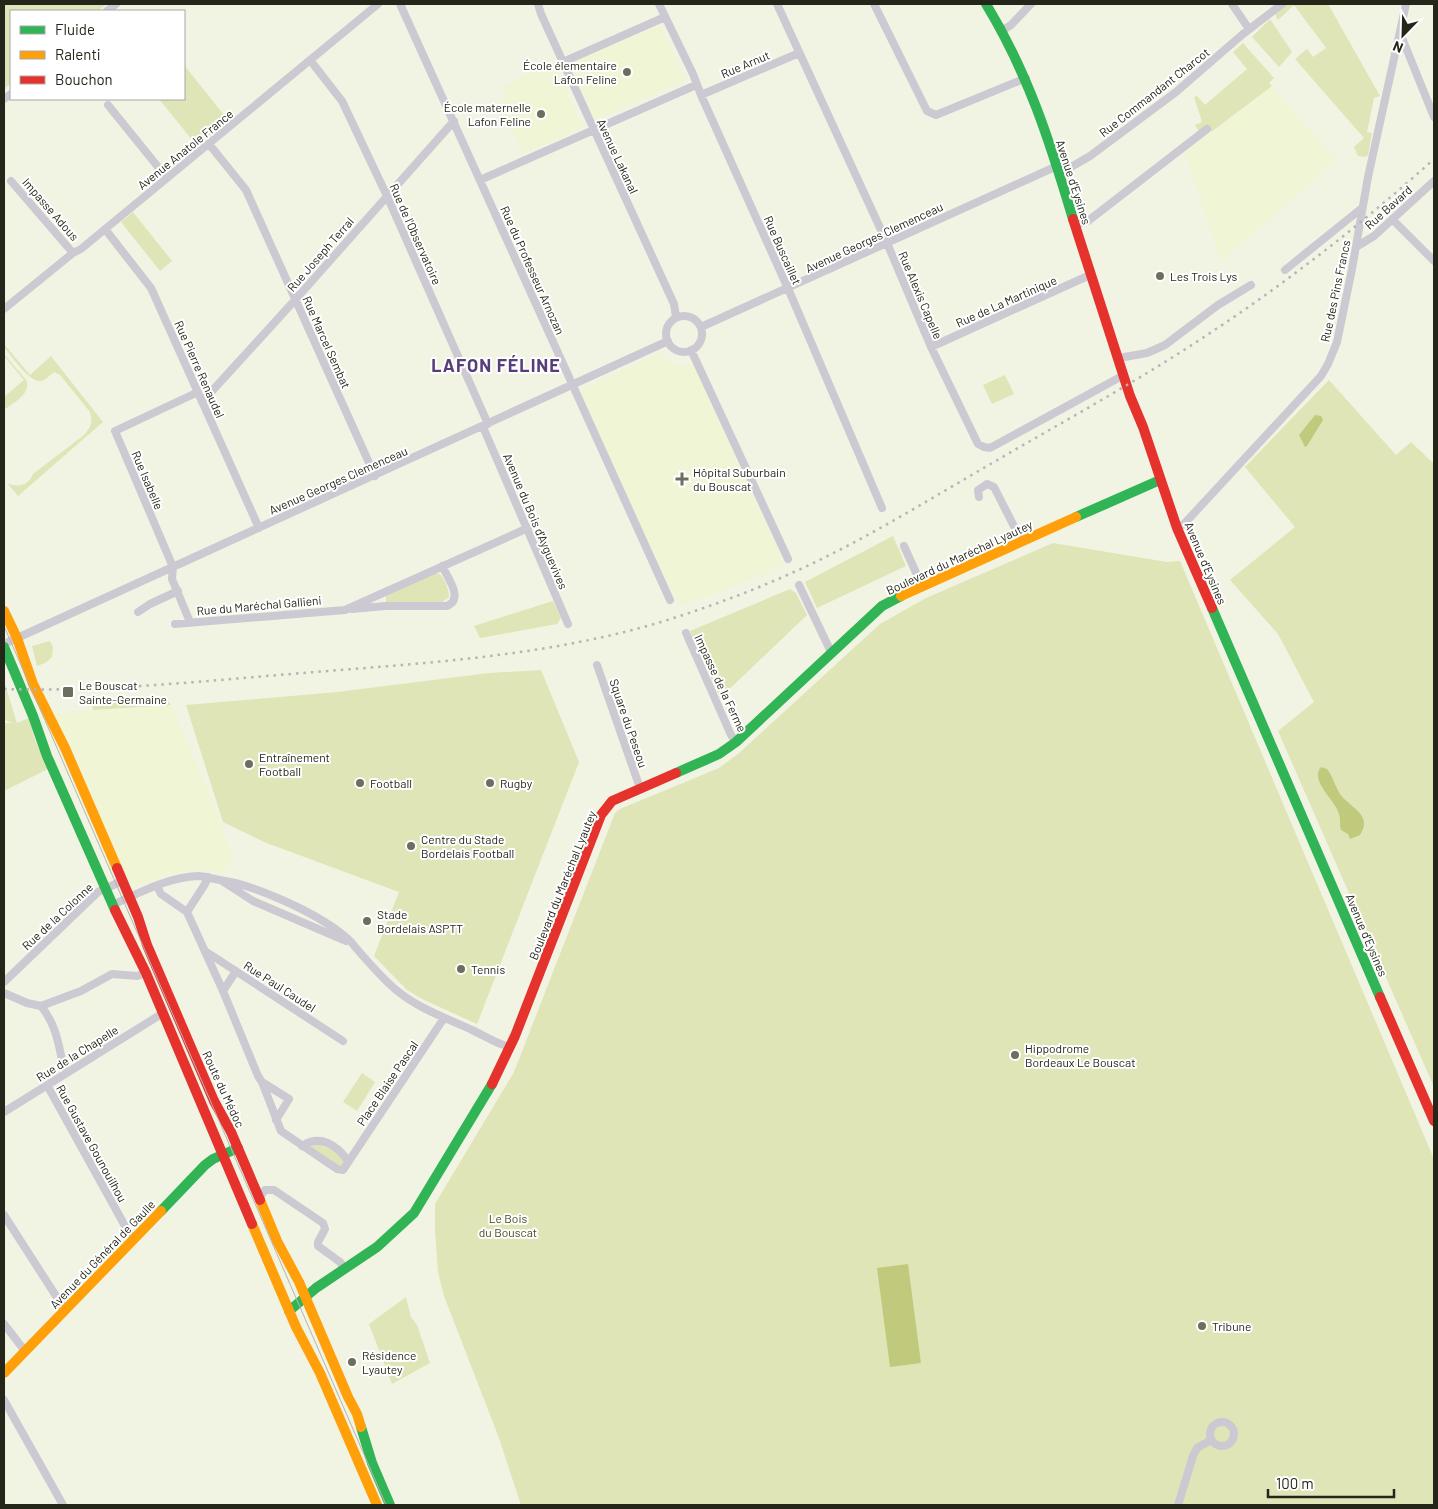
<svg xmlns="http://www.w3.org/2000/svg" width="1438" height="1509" font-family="Barlow,sans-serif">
  <rect width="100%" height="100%" fill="#f1f4e2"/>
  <path fill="#f0f5d6" d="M 661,25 L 686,80 L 594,121 L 568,64 Z
    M 552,61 L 583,127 L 523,154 L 499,100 L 507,96 L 503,86 Z
    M 1272,86 L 1336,160 L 1221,262 L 1185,152 Z
    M 660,353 L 668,360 L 677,365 L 694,365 L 784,564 L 783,566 L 732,587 L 679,606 L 672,589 L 669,588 L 581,394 L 583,388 Z
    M 171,705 L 213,802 L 233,859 L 224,874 L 210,870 L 186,870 L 163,876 L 136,886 L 130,882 L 122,868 L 53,713 Z"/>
  <path fill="#dfe5b7" d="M 4,4 L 107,4 L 98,11 L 11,11 L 11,83 L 4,89 Z
    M 1287,4 L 1328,4 L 1380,96 L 1374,98 L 1367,132 L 1372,133 L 1368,155 L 1365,157 L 1358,156 L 1354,147 L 1364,138 L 1295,59 L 1307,49 L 1313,57 L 1326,48 L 1294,5 L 1278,20 L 1275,14 Z
    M 1270,19 L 1292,52 L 1279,67 L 1252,37 Z
    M 1243,43 L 1274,78 L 1269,83 L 1272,86 L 1211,132 L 1206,127 L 1199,132 L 1195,125 L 1202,122 L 1194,97 L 1197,96 L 1205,105 L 1247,69 L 1233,52 Z
    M 184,65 L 228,120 L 197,146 L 159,99 L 184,99 Z
    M 133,212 L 172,261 L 160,271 L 121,222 Z
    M 4,344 L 30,375 L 51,356 L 103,422 L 18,496 L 8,484 C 20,487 28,486 33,474 L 84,435 C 91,427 93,423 90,412 L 60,375 L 54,372 C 50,375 46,380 41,381 C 29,383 11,355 4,347 Z
    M 4,354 L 27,381 C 30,395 13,403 4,410 L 4,397 L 24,380 L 4,356 Z
    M 1005,375 L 1014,394 L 992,404 L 983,385 Z
    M 1329,380 L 1396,455 L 1411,442 L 1434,464 L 1434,1087 L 1278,731 L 1314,702 L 1278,634 L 1230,580 L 1295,527 L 1245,467 Z
    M 893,536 L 906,566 L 817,608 L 805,582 Z
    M 1053,543 L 1167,562 L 1180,561 L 1434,1159 L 1434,1505 L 521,1505 L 499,1438 L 444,1296 L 438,1272 L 435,1230 L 435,1204 L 514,1072 L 615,813 L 620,809 L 719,768 L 738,754 L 880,624 L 926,598 Z
    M 434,573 L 440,574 C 445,580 449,589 449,597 L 441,603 L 386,603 L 386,596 Z
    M 790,589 L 796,593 L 807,615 L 720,698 L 690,631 Z
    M 553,601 L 561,618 L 557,624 L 480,638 L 474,626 Z
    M 50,641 L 53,647 L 52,657 L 45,663 L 37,666 L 32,646 Z
    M 541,670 L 579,762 L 477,1024 L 422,999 L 407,990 L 374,956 L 399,892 L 264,842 L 223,822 L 186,705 L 337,692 L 489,673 Z
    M 4,681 L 17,723 L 29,718 L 35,740 L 48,769 L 4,791 L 4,723 L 13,723 L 4,720 Z
    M 164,697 L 171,705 L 93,710 L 91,699 Z
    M 362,1073 L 375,1082 L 357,1111 L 343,1102 Z
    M 315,1143 L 333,1150 L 343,1160 L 343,1165 L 338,1166 L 311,1147 Z
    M 406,1297 L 411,1317 L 417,1325 L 430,1363 L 392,1384 L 369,1324 Z"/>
  <path fill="#c1c97d" d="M 1315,415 L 1321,416 L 1323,420 L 1307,446 L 1305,447 L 1299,435 Z
    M 1321,767 L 1327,769 C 1333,777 1335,786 1340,794 C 1351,809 1373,814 1360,835 L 1350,839 L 1348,834 L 1341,830 C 1339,824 1341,820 1339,814 C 1336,801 1309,781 1321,767 Z
    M 908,1264 L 921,1363 L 890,1367 L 877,1268 Z"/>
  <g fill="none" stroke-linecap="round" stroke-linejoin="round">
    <path stroke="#ccc9d2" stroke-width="8" d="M 400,4 L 670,600
      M 538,4 L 541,14 L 674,304 L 676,317
      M 659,4 L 693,74 L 701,95 L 790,293 L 882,508
      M 777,4 L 887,243 L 931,347 L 978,444 L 984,447 L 990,448 L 1124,375
      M 874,4 L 927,111 L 936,115 L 1026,78
      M 1232,4 L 1249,29
      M 107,11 L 116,4
      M 1003,30 L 1011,25 L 1031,4
      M 1400,33 L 1434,117
      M 310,60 L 342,101 L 387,196 L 488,424
      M 563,62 L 665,17
      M 701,95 L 799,53
      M 4,99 L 11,94
      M 108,105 L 167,178
      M 209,144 L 246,190 L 375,476
      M 480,180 L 696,85
      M 11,181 L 73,253
      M 1392,219 L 1434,261
      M 1075,225 L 1088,221 L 1207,129
      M 105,229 L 151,288 L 259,528
      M 1356,247 L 1374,236 L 1434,181
      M 1285,270 L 1362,208
      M 4,309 L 73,253 L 81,249 L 378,4
      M666 334a18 18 0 1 1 36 0a18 18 0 1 1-36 0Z
      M 701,327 L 1057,166 L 1071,167 L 1090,156 L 1176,92 L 1243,34 L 1282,4
      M 931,347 L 1090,275
      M 691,350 L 788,559
      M 1119,358 L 1147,353 L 1165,345 L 1218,305 L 1251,285
      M 202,402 L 295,300 L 454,121
      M 483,427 L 568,624
      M 979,497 L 978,490 L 987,484 L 994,487 L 1022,542
      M 1177,528 L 1184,524 L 1321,376 L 1328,364 L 1337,342 L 1352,269 L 1368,177 L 1406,4
      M 904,546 L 922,586
      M 799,585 L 831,652
      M 352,609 L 385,606 L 447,606 C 464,599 448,578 442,566
      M 138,612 L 150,604 L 178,591
      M 190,622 L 172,579 L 173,567 L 115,431 L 198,392
      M 175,624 L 345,610 L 528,528
      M 686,633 L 731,735 L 736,742
      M 4,644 L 668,341
      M 597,665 L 640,788
      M 222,881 L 253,901 L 346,941
      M 157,886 L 161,894 L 187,912 L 223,991 L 258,1076 L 262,1082 L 281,1131 L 337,1169 L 343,1170 L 444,1018
      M 112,905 C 139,893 168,877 198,876 C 205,876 212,879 220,880 C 256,885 322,915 349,940 C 352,942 354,946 356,948 C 368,962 381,977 395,989 C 417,1008 446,1018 472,1030 C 485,1036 496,1044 510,1047
      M 187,912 L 205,884 L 208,877
      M 205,951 L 343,1041
      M 4,982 L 98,892 L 122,881
      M 223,991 L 236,971
      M 4,993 L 27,1003 L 41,1006 L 81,991 L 112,974 L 137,976 L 146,973
      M 41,1006 C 49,1016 55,1029 58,1042 C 61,1052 61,1063 67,1072
      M 262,1082 L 289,1099 L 276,1120
      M 47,1085 L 130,1235 L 134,1238
      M 4,1112 L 163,1013
      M 302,1146 C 320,1134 337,1145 348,1161
      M 259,1198 L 265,1190 L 274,1190 L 323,1223 L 325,1229 L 318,1242 L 318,1246 L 340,1262 L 344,1268
      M 4,1215 L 65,1310
      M 4,1324 L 25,1351
      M 4,1400 L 63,1505
      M1210 1434a12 12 0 1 1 24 0a12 12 0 1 1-24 0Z
      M 1178,1505 L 1193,1456 L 1197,1448 L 1211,1440"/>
    <path stroke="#30b455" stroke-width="10" d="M 986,4 C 1028,73 1050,142 1073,219
      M 1076,517 L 1160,480
      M 1212,608 L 1380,997
      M 4,647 L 33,716 L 47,756 L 115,910
      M 676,773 L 719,754 L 736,742 L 882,606 L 901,596
      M 161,1211 L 205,1165 L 213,1159 L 238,1148
      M 289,1311 L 316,1288 L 377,1247 L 414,1213 L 492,1084
      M 361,1427 L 372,1463 L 390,1505"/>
    <path stroke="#ff9f0a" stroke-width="10" d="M 901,596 L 1076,517
      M 4,611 L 17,638 L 33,684 L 65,748 L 117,868
      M 260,1200 L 277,1241 L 299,1282 L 348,1397 L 357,1414 L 361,1427
      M 252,1224 L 296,1327 L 320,1373 L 377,1505
      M 4,1373 L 161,1211"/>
    <path stroke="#e5322d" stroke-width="10" d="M 1073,219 L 1130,396 L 1143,427 L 1177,528 L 1212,608
      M 117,868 L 138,917 L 147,945 L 214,1101 L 231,1132 L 260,1200
      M 115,910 L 146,973 L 252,1224
      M 1380,997 L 1434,1121
      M 492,1084 L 515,1036 L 601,815 L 612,801 L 676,773"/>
    <path stroke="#b6b4b6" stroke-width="1" d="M 4,626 L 386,1505"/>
    <path stroke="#b6b4b6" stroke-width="2.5" stroke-dasharray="2.5 5" stroke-linecap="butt" d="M 4,689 C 104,692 203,681 303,673 C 423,663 544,657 661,622 C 706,608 750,592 794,572 C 863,541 928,500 994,462 C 1064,421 1136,382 1204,337 C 1285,284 1362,224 1434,159"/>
  </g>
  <g fill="#6c6e5f" stroke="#fff" stroke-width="2">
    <circle cx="627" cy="72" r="5"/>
    <circle cx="541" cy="114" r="5"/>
    <circle cx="1160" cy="276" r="5"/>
    <path d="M679.5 471.5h5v5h5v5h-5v5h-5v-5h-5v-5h5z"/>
    <rect x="62" y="686" width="12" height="12" rx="2.5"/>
    <circle cx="249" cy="764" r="5"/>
    <circle cx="360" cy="783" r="5"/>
    <circle cx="490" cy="783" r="5"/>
    <circle cx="411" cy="846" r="5"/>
    <circle cx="367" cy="921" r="5"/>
    <circle cx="461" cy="969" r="5"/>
    <circle cx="1015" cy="1055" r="5"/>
    <circle cx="1202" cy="1326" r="5"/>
    <circle cx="352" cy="1362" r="5"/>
  </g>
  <g text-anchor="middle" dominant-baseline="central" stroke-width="4" stroke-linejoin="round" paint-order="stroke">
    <g font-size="12" fill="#242619" stroke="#fff">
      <text transform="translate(745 64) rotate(-23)">Rue Arnut</text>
      <text transform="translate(1154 92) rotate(-38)">Rue Commandant Charcot</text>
      <text transform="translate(185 149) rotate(-39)">Avenue Anatole France</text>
      <text transform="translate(618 156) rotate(65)">Avenue Lakanal</text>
      <text transform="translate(1074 182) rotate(72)">Avenue d'Eysines</text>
      <text transform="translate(1388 207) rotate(-42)">Rue Bavard</text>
      <text transform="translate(51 209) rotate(49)">Impasse Adous</text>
      <text transform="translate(416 234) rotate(66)">Rue de l'Observatoire</text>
      <text transform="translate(874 237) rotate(-25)">Avenue Georges Clemenceau</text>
      <text transform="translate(783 250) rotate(66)">Rue Buscaillet</text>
      <text transform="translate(320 254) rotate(-49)">Rue Joseph Terral</text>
      <text transform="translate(533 270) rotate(66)">Rue du Professeur Arnozan</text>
      <text transform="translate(1335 291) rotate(-78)">Rue des Pins Francs</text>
      <text transform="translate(921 295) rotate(67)">Rue Alexis Capelle</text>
      <text transform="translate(1006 301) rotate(-24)">Rue de La Martinique</text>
      <text transform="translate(327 342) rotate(66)">Rue Marcel Sembat</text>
      <text transform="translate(200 369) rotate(66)">Rue Pierre Renaudel</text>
      <text transform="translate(148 480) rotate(67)">Rue Isabelle</text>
      <text transform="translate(338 480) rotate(-24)">Avenue Georges Clemenceau</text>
      <text transform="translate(536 521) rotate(67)">Avenue du Bois d'Ayguevives</text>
      <text transform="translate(959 557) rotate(-25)">Boulevard du Maréchal Lyautey</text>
      <text transform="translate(1206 563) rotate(67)">Avenue d'Eysines</text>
      <text transform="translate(259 605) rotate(-5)">Rue du Maréchal Gallieni</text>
      <text transform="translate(721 683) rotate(65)">Impasse de la Ferme</text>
      <text transform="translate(629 723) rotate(71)">Square du Peseou</text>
      <text transform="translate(562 885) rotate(-68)">Boulevard du Maréchal Lyautey</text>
      <text transform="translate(57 916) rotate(-43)">Rue de la Colonne</text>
      <text transform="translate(1367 935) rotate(67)">Avenue d'Eysines</text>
      <text transform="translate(280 986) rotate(33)">Rue Paul Caudel</text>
      <text transform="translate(77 1053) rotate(-32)">Rue de la Chapelle</text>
      <text transform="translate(387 1083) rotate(-56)">Place Blaise Pascal</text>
      <text transform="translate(224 1089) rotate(65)">Route du Médoc</text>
      <text transform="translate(92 1143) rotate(61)">Rue Gustave Gounouilhou</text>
      <text transform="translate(102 1254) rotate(-46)">Avenue du Général de Gaulle</text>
    </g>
    <g font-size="12" fill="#242619" stroke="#fff" text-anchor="start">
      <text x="617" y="65" text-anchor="end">École élementaire<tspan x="617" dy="14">Lafon Feline</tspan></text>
      <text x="531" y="107" text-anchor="end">École maternelle<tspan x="531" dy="14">Lafon Feline</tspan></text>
      <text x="1170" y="276">Les Trois Lys</text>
      <text x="693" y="472">Hôpital Suburbain<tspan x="693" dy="14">du Bouscat</tspan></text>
      <text x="79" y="685">Le Bouscat<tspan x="79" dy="14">Sainte-Germaine</tspan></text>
      <text x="259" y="757">Entraînement<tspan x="259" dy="14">Football</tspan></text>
      <text x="370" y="783">Football</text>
      <text x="500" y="783">Rugby</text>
      <text x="421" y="839">Centre du Stade<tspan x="421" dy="14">Bordelais Football</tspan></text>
      <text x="377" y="914">Stade<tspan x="377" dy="14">Bordelais ASPTT</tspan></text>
      <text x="471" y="969">Tennis</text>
      <text x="1025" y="1048">Hippodrome<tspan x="1025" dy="14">Bordeaux Le Bouscat</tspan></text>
      <text x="1212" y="1326">Tribune</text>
      <text x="362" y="1355">Résidence<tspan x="362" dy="14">Lyautey</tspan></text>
    </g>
    <g font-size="12" fill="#464b21" stroke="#fff">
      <text x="508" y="1218">Le Bois<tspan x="508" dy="14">du Bouscat</tspan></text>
    </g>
    <g font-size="18" font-weight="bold" letter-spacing="1" fill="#573e7b" stroke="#fff">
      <text x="496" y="365">LAFON FÉLINE</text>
    </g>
  </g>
  <rect width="1438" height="1509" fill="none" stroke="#242619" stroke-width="10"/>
  <rect x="10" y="10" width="175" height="90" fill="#ffffff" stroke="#a7a8a3"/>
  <rect x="20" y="26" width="25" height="8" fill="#30b455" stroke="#a7a8a3"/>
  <text x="55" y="35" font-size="15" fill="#242619">Fluide</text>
  <rect x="20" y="51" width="25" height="8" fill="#ff9f0a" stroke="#a7a8a3"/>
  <text x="55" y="60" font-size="15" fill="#242619">Ralenti</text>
  <rect x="20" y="76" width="25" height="8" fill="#e5322d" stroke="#a7a8a3"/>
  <text x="55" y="85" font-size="15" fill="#242619">Bouchon</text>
  <g transform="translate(1403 35) rotate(203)" stroke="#ffffff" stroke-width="4" paint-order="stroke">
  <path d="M0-4L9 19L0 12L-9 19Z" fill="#242619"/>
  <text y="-8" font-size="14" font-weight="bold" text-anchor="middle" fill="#242619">N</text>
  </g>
  <path d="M1268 1489v8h126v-8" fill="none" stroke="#242619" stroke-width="2.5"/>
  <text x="1276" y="1489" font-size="15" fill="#242619" stroke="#ffffff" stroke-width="4" paint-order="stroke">100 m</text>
</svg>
